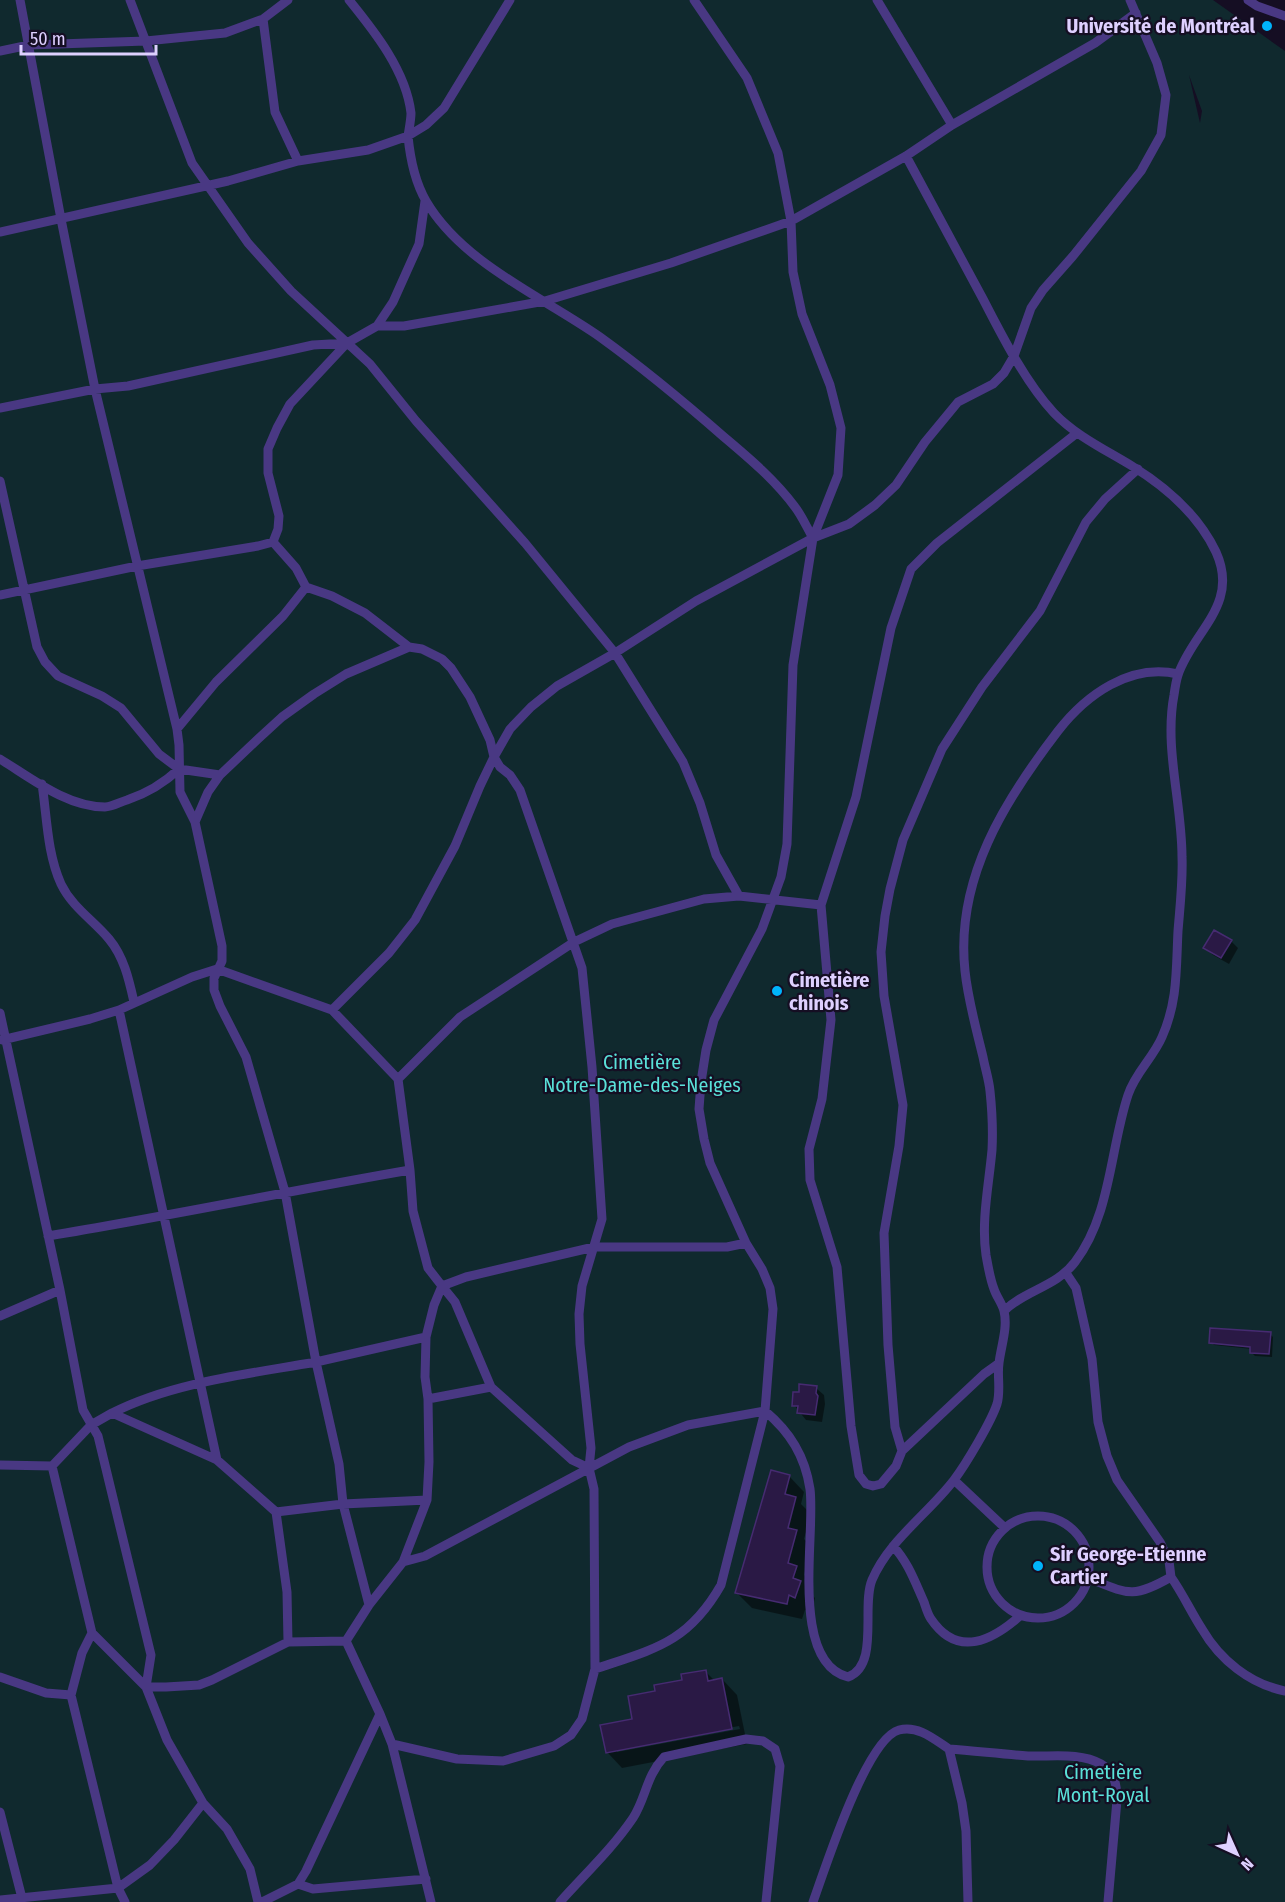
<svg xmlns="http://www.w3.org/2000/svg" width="1285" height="1902" font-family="'Fira Sans Condensed',sans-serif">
  <rect width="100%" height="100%" fill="#150e23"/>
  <path fill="#10292e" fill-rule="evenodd" d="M 0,0 L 1213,0 L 1285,51 L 1285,1902 L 0,1902 ZM 1189,75 L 1202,111 L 1200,123 Z"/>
  <path fill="#0007" fill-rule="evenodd" d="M 1231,941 L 1238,948 L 1229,964 L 1213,955 L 1205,948 Z
    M 1270,1334 L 1273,1337 L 1272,1357 L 1255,1356 L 1252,1353 L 1252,1349 L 1214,1345 L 1211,1342 Z
    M 816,1388 L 824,1395 L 825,1404 L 822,1422 L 806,1420 L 794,1405 Z
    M 789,1476 L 804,1492 L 801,1504 L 811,1514 L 804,1539 L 812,1547 L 804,1575 L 812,1582 L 809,1592 L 815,1598 L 811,1612 L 805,1610 L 802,1619 L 752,1608 L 737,1593 Z
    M 705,1671 L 715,1681 L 722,1679 L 737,1695 L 747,1744 L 622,1768 L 607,1752 L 657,1692 ZM 739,1726 L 740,1729 L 617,1752 L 617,1749 Z"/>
  <path fill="#2a1945" stroke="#462b71" stroke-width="1.5" d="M 1214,930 L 1232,940 L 1221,958 L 1203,948 Z
    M 1210,1328 L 1271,1332 L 1269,1354 L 1250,1353 L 1250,1347 L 1209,1343 Z
    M 799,1384 L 817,1386 L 816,1393 L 818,1396 L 815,1415 L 797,1413 L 798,1406 L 792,1406 L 793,1392 L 799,1392 Z
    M 771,1470 L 790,1475 L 785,1494 L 796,1497 L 788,1528 L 797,1530 L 788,1563 L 797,1566 L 793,1578 L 801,1581 L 795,1598 L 789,1595 L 787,1604 L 735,1593 Z
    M 706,1670 L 708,1681 L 722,1678 L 732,1729 L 606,1753 L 600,1725 L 632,1719 L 628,1696 L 655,1691 L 654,1685 L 682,1680 L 681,1674 Z"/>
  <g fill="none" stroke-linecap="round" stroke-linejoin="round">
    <path stroke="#493883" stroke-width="9" d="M 20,0 L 61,219 L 95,389 L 177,729 L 179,745 L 180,792 L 195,822
      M 130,0 L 192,163 L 248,243 L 291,291 L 370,364 L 416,421 L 525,543 L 615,653 L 683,762 L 700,803 L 716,855 L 739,896 L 704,899 L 612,924 L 574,942 L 460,1017 L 398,1079 L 410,1170 L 413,1211 L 428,1268 L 442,1286 L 434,1305 L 426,1337 L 425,1377 L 428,1399 L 429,1462 L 427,1500 L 403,1562
      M 510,0 L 444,108 L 426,125 L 408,136 C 410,157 415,182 426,201 C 462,263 543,297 600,337 C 643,368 684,402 724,437 C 749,458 775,480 795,507 C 802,516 807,528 813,538 L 838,475 L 841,428 L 830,385 L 802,314 L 793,272 L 791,221 L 778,153 L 747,78 L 694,0
      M 877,0 L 952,125
      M 1248,0 L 1257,6 L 1285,16
      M 263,19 L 275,112 L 298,161
      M 0,51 L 29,45 L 146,41 L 225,33 L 263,19 L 288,0
      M 906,156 C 932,204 957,251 983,299 C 1002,336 1026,383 1054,413 C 1076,436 1106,450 1132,466 C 1166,487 1199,516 1216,552 C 1240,605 1193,631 1178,675 C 1176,681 1175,688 1174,695 C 1164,748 1182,803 1182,857 C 1183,881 1180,906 1178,931 C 1176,969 1178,1001 1162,1037 C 1153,1058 1135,1073 1128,1095 C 1110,1149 1111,1215 1075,1262 C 1056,1287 1025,1290 1004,1311
      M 0,232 L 228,181 L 298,161 L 368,150 L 408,136 C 409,129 411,120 411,113 C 406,71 375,32 349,0
      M 377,326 L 404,326 L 545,301 L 671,263 L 791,221 L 906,156 L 952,125 L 1095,43 L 1136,13
      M 0,408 L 95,389 L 128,386 L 313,345 L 347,343
      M 0,481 L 37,647 L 45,662 L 58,676 L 102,696 L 121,708 L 159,754 L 179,769 C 163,784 148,793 127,800 C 120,802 112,807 105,807 C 67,807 31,778 0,759
      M 273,542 L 278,529 L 279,516 L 268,473 L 268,449 L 277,428 L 290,404 L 347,343 L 377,326 L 393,302 L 419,244 L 425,201
      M 0,595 L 137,566 L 258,546 L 273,542 L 296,568 L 306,587 L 332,596 L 365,613 L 409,647 L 422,649 L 442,659 L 451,668 L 470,697 L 490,740 L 494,757 L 500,767 L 510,775 L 520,790 L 582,968 L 592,1067 L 602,1219 L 582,1286 L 579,1314 L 580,1344 L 591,1448 L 589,1468 L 572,1460 L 491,1387 L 455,1302 L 442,1286 L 466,1277 L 594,1247 L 727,1247 L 746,1243 L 710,1163 L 704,1139 L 699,1109 L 701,1082 L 706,1050 L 714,1020 L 762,929 L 781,877 L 787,844 L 793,665 L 813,538
      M 177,729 L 216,682 L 283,616 L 306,587
      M 179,769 L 220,775
      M 42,784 C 47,817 47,853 61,884 C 72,907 93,920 109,939 C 124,957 129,980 134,1002
      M 739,896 L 821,905
      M 119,1010 L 192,977 L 217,969 L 332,1010 L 398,1079
      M 332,1010 L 389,953 L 415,920 L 455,846 L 480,786 L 494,757 L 510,729 L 531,707 L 557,686 L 615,653 L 696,601 L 813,538 L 849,524 L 875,505 L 896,485 L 925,442 L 958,402 L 993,384 L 1004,373 L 1014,356 L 1031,308 L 1043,290 L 1073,256 L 1141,171 L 1161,135 L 1166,95 L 1157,63 L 1130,0
      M 0,1013 L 60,1290 L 83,1410 L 98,1436 L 151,1655 L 146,1687 L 166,1687 L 199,1685 L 212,1680 L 288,1642 L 287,1592 L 276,1512 L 217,1460 L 112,1413 L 91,1425 L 52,1466
      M 2,1040 L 90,1019 L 119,1010 L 217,1460
      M 48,1236 C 169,1216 289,1191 410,1170
      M 1066,1273 L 1076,1288 L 1092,1359 L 1098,1422 L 1107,1456 L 1117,1480 L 1160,1542 L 1169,1561 L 1171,1577 C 1132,1599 1128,1594 1088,1578
      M 0,1316 L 60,1290
      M 998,1364 L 984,1374 L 902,1451 L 895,1427 L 888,1345 L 884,1233 L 899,1146 L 903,1105 L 884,996 L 881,952 L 885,916 L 890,889 L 903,840 L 942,749 L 982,687 L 1040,611 L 1086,522 L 1105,499 L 1138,469
      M 428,1399 L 491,1387
      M 112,1413 C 173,1382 249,1374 316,1362 L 285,1192 L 246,1057 L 220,1006 L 214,990 L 214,978 L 222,961 L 222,946 L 195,822 L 208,792 L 220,775 L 258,739 L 282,717 L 314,694 L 346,674 L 409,647
      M 902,1451 L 896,1466 L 881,1484 L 873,1486 L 866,1484 L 859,1475 L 851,1426 L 837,1267 L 810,1180 L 809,1149 L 822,1099 L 831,1020 L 821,905 L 856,797 L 891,628 L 911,569 L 937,543 L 1077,433
      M 0,1465 L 52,1466 L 92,1633 L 146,1687 L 167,1740 L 203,1803 L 227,1829 L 250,1869 L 258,1902
      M 589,1468 L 594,1489 L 595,1669 C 654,1649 688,1643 721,1585 L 765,1411 C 790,1432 805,1456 810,1489 C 816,1533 789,1662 848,1677 C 880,1665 861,1606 872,1580 C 889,1540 928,1514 954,1480 C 966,1464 991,1422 997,1404 C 1001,1391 997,1376 999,1363 C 1001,1346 1008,1328 1004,1311 C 1002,1303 996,1296 994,1289 C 990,1279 988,1266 986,1255 C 981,1221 989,1184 992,1150 C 993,1131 992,1110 990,1091 C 989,1080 985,1068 983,1057 C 976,1028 968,1000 965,971 C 955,879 1005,800 1058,731 C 1086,695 1130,663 1178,674
      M 954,1480 L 1005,1528
      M 276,1512 L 343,1504 L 427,1500
      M987 1567a51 51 0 1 1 102 0a51 51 0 1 1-102 0Z
      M 893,1546 C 908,1562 915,1582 924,1602 C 926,1608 928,1615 931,1619 C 958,1659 993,1640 1021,1615
      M 1171,1577 C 1183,1594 1191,1612 1202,1629 C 1220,1660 1250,1684 1285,1691
      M 369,1605 L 343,1504 L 339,1464 L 316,1362 L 426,1337
      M 346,1641 L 369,1605 L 403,1562 L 425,1556 L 629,1447 L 688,1425 L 765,1411 L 773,1309 L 770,1288 L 762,1269 L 746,1243
      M 288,1642 L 346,1641 L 380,1714 L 306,1871 L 298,1884
      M 0,1677 L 46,1693 L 71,1695 L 118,1888 L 125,1902
      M 71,1695 L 82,1653 L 92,1633
      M 380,1714 L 392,1744 L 457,1759 L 503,1761 L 554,1746 L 571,1735 L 582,1719 L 595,1669
      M 392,1744 L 431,1902
      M 949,1749 C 975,1751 1001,1754 1028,1756 C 1051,1757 1080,1752 1101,1764 C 1115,1772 1117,1786 1117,1800 L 1108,1902
      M 0,1812 L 23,1902
      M 0,1900 L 118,1888 L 150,1865 L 174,1840 L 203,1803
      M 262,1902 L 298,1884 L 313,1889 L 426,1879
      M 560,1902 C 585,1874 612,1849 633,1818 C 646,1798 646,1776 664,1757 L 746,1739 L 763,1741 L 775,1749 L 780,1766 L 766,1902
      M 813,1902 C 825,1869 866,1739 899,1730 C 918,1725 934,1739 949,1749 L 962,1803 L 966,1831 L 968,1902"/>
  </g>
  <g fill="#00b3fb" stroke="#150e23" stroke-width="2">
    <circle cx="1267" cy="26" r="6"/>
    <circle cx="777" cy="991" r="6"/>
    <circle cx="1038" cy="1566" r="6"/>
  </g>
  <g text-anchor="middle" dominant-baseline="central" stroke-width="4.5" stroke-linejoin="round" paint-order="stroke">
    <g font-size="20" font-weight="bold" fill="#ded0ff" stroke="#150e23" text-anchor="start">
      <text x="1255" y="26" text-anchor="end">Université de Montréal</text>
      <text x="789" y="980">Cimetière<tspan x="789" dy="23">chinois</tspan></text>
      <text x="1050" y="1554">Sir George-Etienne<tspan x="1050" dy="23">Cartier</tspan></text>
    </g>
    <g font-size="20" fill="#5ae1d9" stroke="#150e23">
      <text x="642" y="1062">Cimetière<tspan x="642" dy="23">Notre-Dame-des-Neiges</tspan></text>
      <text x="1103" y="1772">Cimetière<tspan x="1103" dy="23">Mont-Royal</tspan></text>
    </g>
  </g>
  <g transform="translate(1237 1854) rotate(135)" stroke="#150e23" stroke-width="4.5" paint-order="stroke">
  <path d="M0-4.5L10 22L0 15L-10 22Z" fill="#ded0ff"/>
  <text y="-9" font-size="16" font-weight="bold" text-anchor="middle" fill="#ded0ff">N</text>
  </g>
  <path d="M21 45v9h135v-9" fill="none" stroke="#ded0ff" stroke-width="3"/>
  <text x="30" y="45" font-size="18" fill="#ded0ff" stroke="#150e23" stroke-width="4.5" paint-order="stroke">50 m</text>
</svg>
